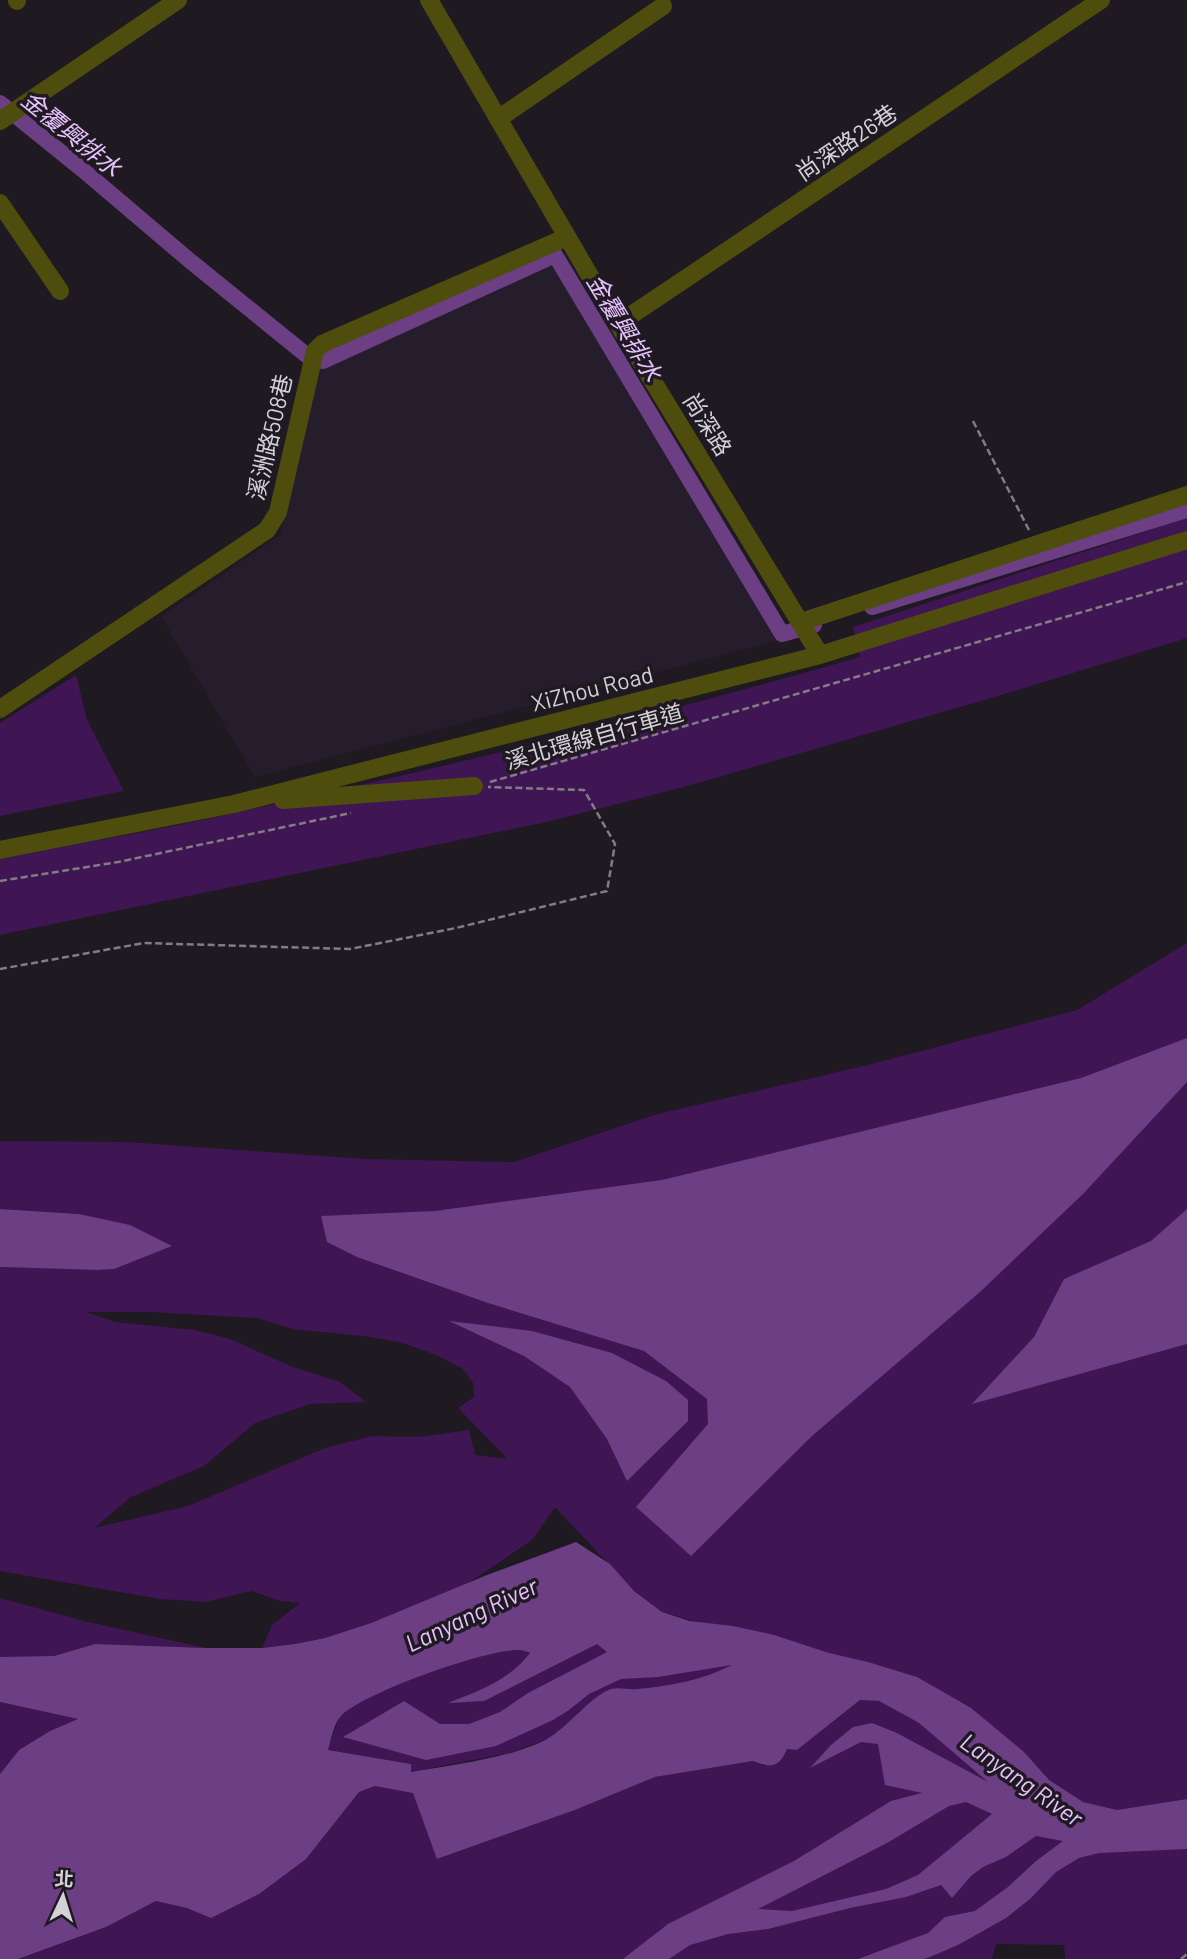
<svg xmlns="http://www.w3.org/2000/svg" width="1187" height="1959" font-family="Barlow,'Noto Sans TC',sans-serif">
  <rect width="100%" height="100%" fill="#1f1922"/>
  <path fill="#261d2c" d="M 553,262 L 770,624 L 776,641 L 255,777 L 161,616 L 280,535 L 320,365 Z"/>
  <path fill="#3f1553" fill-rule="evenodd" d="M 1187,518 L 1187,638 L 998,696 L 684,787 L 542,823 L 0,935 L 0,859 C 80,843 160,830 239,812 C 447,767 655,716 860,657 L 853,627 Z
    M 76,675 L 87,720 L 124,791 L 0,816 L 0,723 Z
    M 1187,943 L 1187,1799 L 1117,1810 L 1077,1807 L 916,1683 L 662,1612 L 634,1591 L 555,1507 L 532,1540 L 467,1584 L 371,1623 L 325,1638 L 295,1644 L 262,1648 L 272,1625 L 300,1603 L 280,1601 L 252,1591 L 206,1602 L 160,1599 L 0,1571 L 0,1267 L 97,1270 L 114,1269 L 79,1214 L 0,1209 L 0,1141 L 126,1142 L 365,1159 L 514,1162 L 654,1115 L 868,1065 L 1077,1010 ZM 86,1312 L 151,1312 L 257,1318 L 293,1329 L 370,1337 L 403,1343 L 436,1355 L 463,1369 L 473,1383 L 474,1397 L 458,1408 L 508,1459 L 475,1455 L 469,1430 L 418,1437 L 372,1436 L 325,1448 L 188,1506 L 94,1528 L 131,1497 L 204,1466 L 255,1423 L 310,1404 L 366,1402 L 340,1382 L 293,1367 L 230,1339 L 195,1330 L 115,1322 Z
    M 0,1598 L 84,1621 L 206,1648 L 95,1644 L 24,1665 L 0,1666 Z
    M 552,1629 L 735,1664 L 698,1700 L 545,1740 L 509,1753 L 410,1772 L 411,1764 L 327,1750 L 340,1716 L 364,1692 Z
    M 860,1700 L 879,1701 L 919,1723 L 992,1784 L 966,1802 L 993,1813 L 1187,1849 L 1187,1959 L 1065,1959 L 1064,1945 L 996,1944 L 992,1959 L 18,1959 L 106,1927 L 156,1901 L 306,1859 L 359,1792 L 375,1786 L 413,1792 L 438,1859 L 575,1810 L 655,1777 L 753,1761 L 765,1766 L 787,1749 L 797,1750 Z
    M 0,1702 L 79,1719 L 50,1731 L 19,1750 L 0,1774 Z"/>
  <path fill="#6c3e84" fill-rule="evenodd" d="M 1187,1038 L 1187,1082 L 1083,1194 L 980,1292 L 812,1436 L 691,1556 L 636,1507 L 708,1424 L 707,1399 L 644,1351 L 488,1303 L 357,1257 L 327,1242 L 321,1216 L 435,1211 L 662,1180 L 1081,1078 Z
    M 0,1209 L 79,1214 L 130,1225 L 172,1246 L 114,1269 L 97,1270 L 0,1267 Z
    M 1187,1209 L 1187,1344 L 972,1404 L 1034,1337 L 1064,1279 L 1151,1241 Z
    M 449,1321 L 532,1331 L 612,1353 L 666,1381 L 688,1400 L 688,1421 L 627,1481 L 607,1439 L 570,1387 L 524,1356 Z
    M 576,1542 L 610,1564 L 634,1591 L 662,1612 L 690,1621 L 733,1626 L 774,1635 L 829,1653 L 868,1662 L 917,1677 L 971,1708 L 1024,1752 L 1049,1780 L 1083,1802 L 1117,1810 L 1187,1799 L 1187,1849 L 1099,1853 L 1079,1858 L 1056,1872 L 1030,1899 L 1006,1918 L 958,1945 L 925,1959 L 858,1959 L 928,1933 L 945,1917 L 975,1911 L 1008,1887 L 1036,1861 L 1063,1841 L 1036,1836 L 1006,1857 L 983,1867 L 971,1876 L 952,1898 L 941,1885 L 906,1897 L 850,1908 L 768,1929 L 728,1934 L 690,1945 L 669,1959 L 623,1959 L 668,1924 L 794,1861 L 891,1801 L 922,1793 L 885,1785 L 878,1744 L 861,1742 L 810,1768 L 831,1745 L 853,1727 L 872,1723 L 897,1733 L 988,1782 L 919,1723 L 879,1701 L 860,1700 L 797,1750 L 787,1749 C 779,1768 771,1768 753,1761 L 655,1777 L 575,1810 L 437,1859 L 413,1793 L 375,1786 L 359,1792 L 306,1859 L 259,1894 L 211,1918 L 187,1908 L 156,1901 L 106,1927 L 18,1959 L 0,1959 L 0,1774 L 19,1750 L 50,1731 L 78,1719 L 0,1702 L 0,1657 L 54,1656 L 95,1644 L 206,1648 L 262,1648 L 295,1644 L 325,1638 L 371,1623 L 487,1575 ZM 597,1644 L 607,1652 L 528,1693 L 500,1712 L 469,1724 L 440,1724 L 404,1701 L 343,1737 L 426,1760 L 496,1746 L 553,1720 L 569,1710 L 589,1694 L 621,1679 L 658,1677 L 732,1665 C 702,1680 671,1686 638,1689 C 630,1690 619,1687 611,1689 C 592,1695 567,1728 547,1739 C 512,1758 451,1765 411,1772 L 411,1764 L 328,1750 C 331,1740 334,1722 342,1715 C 364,1693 488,1648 520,1650 C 522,1650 528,1652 530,1653 C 508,1681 481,1690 448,1703 L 484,1701 ZM 966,1802 L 992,1814 L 918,1875 L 886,1889 L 792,1911 L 758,1909 L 887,1843 L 949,1806 Z"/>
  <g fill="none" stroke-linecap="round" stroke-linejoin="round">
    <path stroke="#6c3e84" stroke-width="16" d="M 0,103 L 83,170 L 189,260 L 310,358 L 323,361 L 555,255 L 782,634 L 814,625
      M 872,607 L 1187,510"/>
    <path stroke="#827d85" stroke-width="2.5" stroke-dasharray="7 3.5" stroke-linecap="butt" d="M 973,421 L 1029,530
      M 490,782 L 1187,582
      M 0,881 L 118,862 L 351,813
      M 0,969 L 144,943 L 350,949 L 456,928 L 607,891 L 615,844 L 584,790 L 488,787
      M 1181,1959 L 1187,1954"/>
    <path stroke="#4e4d0e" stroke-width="18" d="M 17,0 L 17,1
      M 429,0 L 618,324 L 820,655
      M 498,119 L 663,6
      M 0,121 L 178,0
      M 0,203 L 60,291
      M 618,324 L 1101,0
      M 801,622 L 1187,495
      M 0,709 L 267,530 L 278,512 L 315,351 L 322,344 L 567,237
      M 283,800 L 474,786
      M 0,850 L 234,804 L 820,655 L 1187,540"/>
  </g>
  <g text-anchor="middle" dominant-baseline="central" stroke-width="7" stroke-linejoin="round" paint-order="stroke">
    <g font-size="23" fill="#d4d1d7" stroke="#1f1922">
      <text transform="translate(846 142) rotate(-34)">尚深路26巷</text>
      <text transform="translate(708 424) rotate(58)">尚深路</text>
      <text transform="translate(269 437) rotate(-77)">溪洲路508巷</text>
      <text transform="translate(592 688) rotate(-14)">XiZhou Road</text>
      <text transform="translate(594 736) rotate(-16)">溪北環線自行車道</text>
    </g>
    <g font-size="24" font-style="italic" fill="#e7c2fe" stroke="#1f1922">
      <text transform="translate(72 133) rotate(39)">金覆興排水</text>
      <text transform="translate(625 327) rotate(59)">金覆興排水</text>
      <text transform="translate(471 1614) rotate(-25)">Lanyang River</text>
      <text transform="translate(1022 1779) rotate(35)">Lanyang River</text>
    </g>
  </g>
  <g transform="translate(63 1896) rotate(4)" stroke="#1f1922" stroke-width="5" paint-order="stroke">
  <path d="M0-5L12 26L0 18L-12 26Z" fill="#d4d1d7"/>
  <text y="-10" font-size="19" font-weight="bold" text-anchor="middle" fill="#d4d1d7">北</text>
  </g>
</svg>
